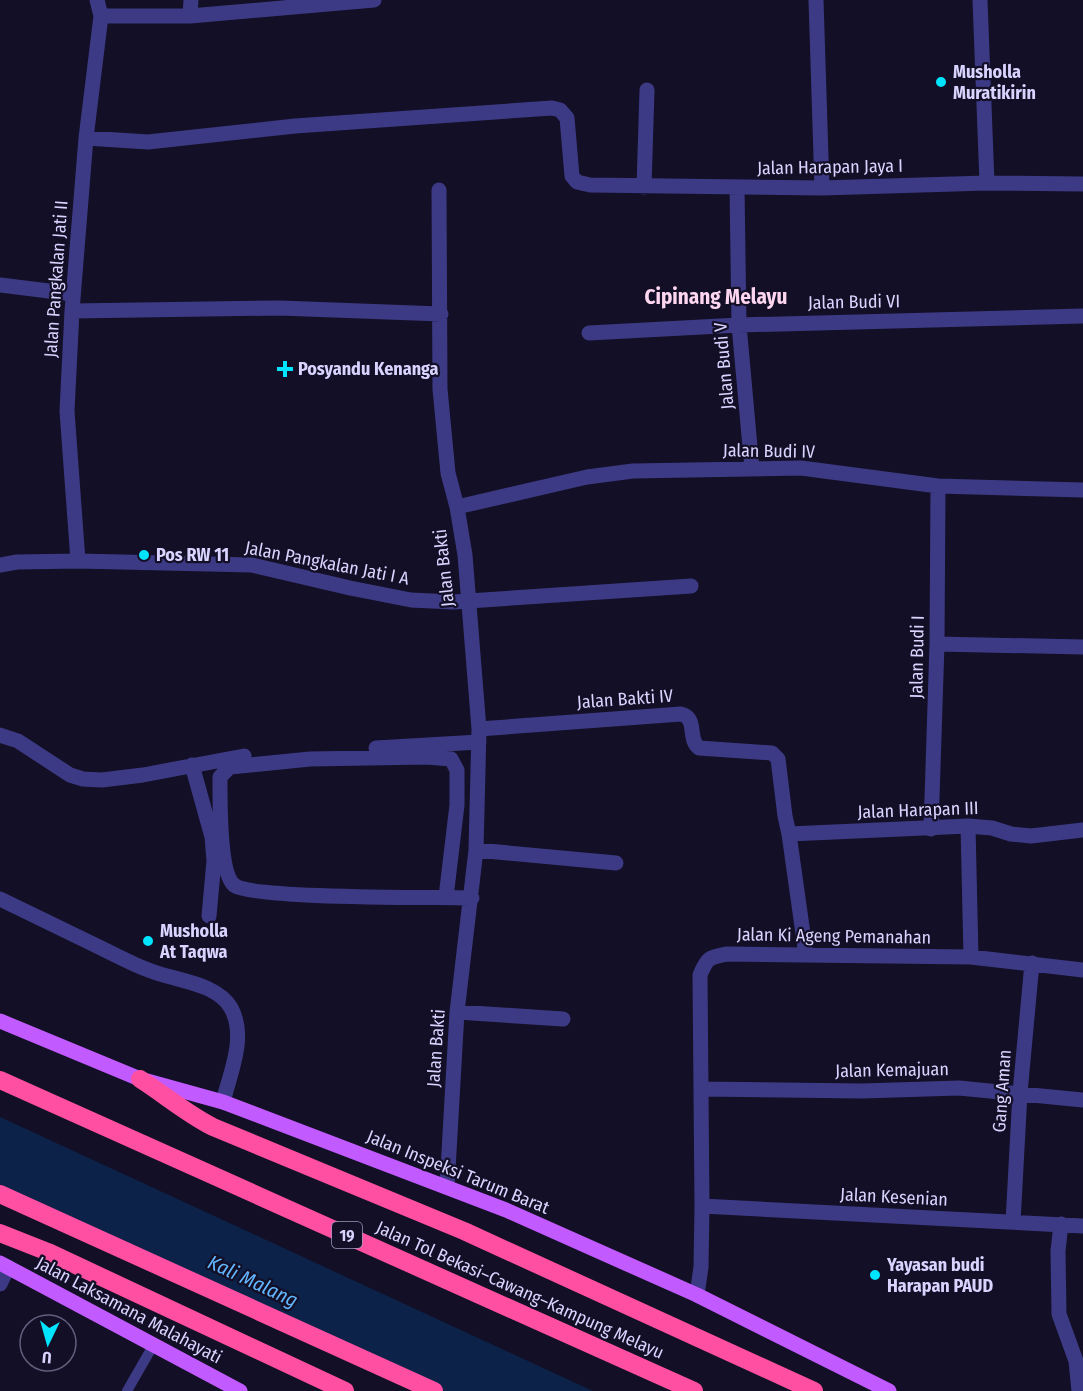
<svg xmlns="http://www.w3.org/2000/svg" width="1083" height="1391" font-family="'Fira Sans Condensed',sans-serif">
  <rect width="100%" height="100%" fill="#130f26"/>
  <path fill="#0c2248" d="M 0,1117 L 593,1391 L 434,1391 L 0,1194 Z"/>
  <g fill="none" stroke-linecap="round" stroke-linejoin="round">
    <path stroke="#3d3a85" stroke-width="10" d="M 127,1391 L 154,1344"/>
    <path stroke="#3d3a85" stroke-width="15" d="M 816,0 L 822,188
      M 980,0 L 987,183
      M 101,16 L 190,16 L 191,0
      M 190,16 L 374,0
      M 86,138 L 148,142 L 295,126 L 552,108 L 560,110 L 567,118 L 572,176 L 577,182 L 590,185 L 822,188 L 987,183 L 1083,184
      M 644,187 L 647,90
      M 737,187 L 739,325 L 752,469
      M 439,190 L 440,389 L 448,473 L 457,507 L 465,555 L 479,729 L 476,850 L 457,1012 L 447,1187
      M 0,285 L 73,294
      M 72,311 L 280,308 L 441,314
      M 589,333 L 739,325 L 1083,316
      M 457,507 L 587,477 L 633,471 L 801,468 L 938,486 L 1083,490
      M 78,561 L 67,411 L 72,311 L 86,138 L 101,16 L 97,0
      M 0,565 L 17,562 L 78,561 L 252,565 L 350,588 L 411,600 L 453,602 L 691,586
      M 937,644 L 1083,647
      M 479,729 L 681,714 C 698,718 687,739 699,748 L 772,753 L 778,759 L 785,816 L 789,834 L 806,955
      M 0,735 L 18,741 L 70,775 L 83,779 L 102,780 L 143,775 L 244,756
      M 376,748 L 479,742
      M 192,765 L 212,837 L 214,861 L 209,916
      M 968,826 L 971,957
      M 931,829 L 937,644 L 938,486
      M 789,834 L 968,826 L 992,828 L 1011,834 L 1031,836 L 1083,830
      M 476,850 L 616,863
      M 446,897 L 457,805 L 457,770 L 451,759 L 427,757 L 310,759 L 230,767 L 220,777 C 220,798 219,872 234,885 C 250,899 437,897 472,898
      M 0,899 C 33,915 66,931 99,947 C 121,958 144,970 167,976 C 188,982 219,987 231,1008 C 247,1037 230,1073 223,1102
      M 457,1012 L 563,1019
      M 701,1089 L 862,1091 L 959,1088 L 1083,1100
      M 702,1206 L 1083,1226
      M 1013,1222 L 1020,1093 L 1032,963
      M 1061,1224 L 1058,1251 L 1059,1314 L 1076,1361 L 1079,1391
      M 697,1295 L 701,1267 L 702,1206 L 700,975 C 707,958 709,957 727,954 L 971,957 L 1083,970"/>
    <path stroke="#3d3a85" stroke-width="15" d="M 0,1284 L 8,1267"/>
    <path stroke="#c25bff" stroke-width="15" d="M 0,1021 L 140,1079 L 223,1102 L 506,1210 L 697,1295 L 889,1391
      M 0,1263 L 240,1391"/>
    <path stroke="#ff4fa3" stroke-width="18" d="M 140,1079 C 165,1095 187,1114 213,1127 L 464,1231 L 814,1391
      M 0,1080 L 694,1391
      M 0,1194 L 434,1391
      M 0,1233 L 48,1252 L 345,1391"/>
  </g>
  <g fill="#00e5ff" stroke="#130f26" stroke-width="2">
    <circle cx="941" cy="82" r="6"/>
    <path d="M282 360h6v6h6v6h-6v6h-6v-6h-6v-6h6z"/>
    <circle cx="144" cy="555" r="6"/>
    <circle cx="148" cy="941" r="6"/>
    <circle cx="875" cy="1275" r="6"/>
  </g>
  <g text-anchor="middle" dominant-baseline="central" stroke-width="4.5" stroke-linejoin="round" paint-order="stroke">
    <rect fill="#130f26" stroke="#9e99be" stroke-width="1.5" x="332" y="1222" width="30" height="26" rx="4.5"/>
    <g font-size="16" font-weight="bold" fill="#d9d4ff">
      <text x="347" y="1235">19</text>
    </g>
    <g font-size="18" font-weight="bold" fill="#d9d4ff" stroke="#130f26" text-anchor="start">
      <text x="953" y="72">Musholla<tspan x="953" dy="21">Muratikirin</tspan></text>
      <text x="298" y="369">Posyandu Kenanga</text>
      <text x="156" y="555">Pos RW 11</text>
      <text x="160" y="931">Musholla<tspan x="160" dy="21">At Taqwa</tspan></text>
      <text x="887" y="1265">Yayasan budi<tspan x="887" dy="21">Harapan PAUD</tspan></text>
    </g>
    <g font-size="18" fill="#d9d4ff" stroke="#130f26">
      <text transform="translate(830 167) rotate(-1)">Jalan Harapan Jaya I</text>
      <text transform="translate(56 279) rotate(-86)">Jalan Pangkalan Jati II</text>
      <text transform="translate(854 302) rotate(-1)">Jalan Budi VI</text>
      <text transform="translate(724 366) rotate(-95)">Jalan Budi V</text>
      <text transform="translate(769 451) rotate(1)">Jalan Budi IV</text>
      <text transform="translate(327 563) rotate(11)">Jalan Pangkalan Jati I A</text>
      <text transform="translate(444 568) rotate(-96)">Jalan Bakti</text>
      <text transform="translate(917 657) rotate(-89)">Jalan Budi I</text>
      <text transform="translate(625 699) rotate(-4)">Jalan Bakti IV</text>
      <text transform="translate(918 810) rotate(-2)">Jalan Harapan III</text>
      <text transform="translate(834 936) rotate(1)">Jalan Ki Ageng Pemanahan</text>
      <text transform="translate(436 1048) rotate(-86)">Jalan Bakti</text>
      <text transform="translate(892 1070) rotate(-1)">Jalan Kemajuan</text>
      <text transform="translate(1002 1091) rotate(-86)">Gang Aman</text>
      <text transform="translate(458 1172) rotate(22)">Jalan Inspeksi Tarum Barat</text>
      <text transform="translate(894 1197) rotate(3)">Jalan Kesenian</text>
      <text transform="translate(520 1290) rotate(24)">Jalan Tol Bekasi–Cawang–Kampung Melayu</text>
      <text transform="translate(129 1310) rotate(28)">Jalan Laksamana Malahayati</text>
    </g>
    <g font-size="20" font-style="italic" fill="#62b6ff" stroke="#130f26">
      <text transform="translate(253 1281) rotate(25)">Kali Malang</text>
    </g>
    <g font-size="21" font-weight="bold" fill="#ffd6f0" stroke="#130f26">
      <text x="716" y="297">Cipinang Melayu</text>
    </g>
  </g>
  <g transform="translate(48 1343) rotate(185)"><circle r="28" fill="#130f26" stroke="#625e7d" stroke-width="1.5"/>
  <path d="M0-4.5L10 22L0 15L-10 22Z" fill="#00e5ff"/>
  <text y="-9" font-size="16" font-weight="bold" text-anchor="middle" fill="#d9d4ff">U</text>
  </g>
</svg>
